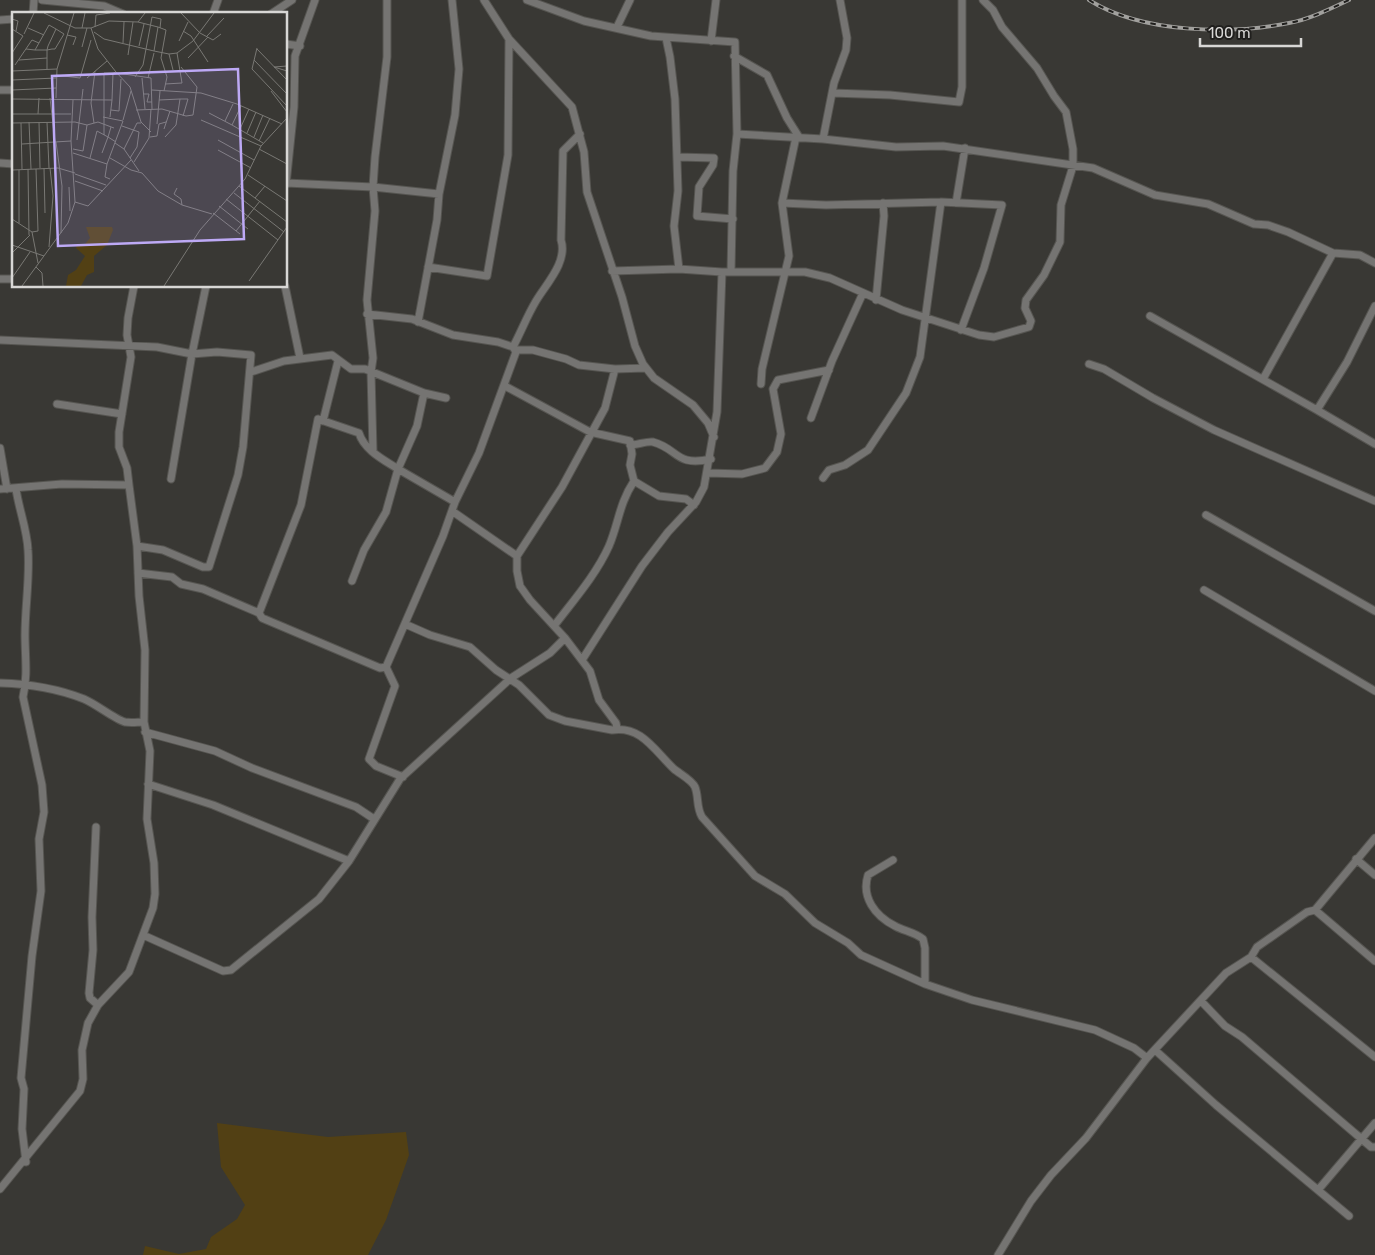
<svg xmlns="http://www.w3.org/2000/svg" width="1375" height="1255" font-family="Rubik,sans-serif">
  <rect width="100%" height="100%" fill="#393834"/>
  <path fill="#524014" d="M 217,1123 L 328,1137 L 406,1132 L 409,1155 L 386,1220 L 368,1255 L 143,1255 L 145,1246 L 179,1254 L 206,1249 L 211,1237 L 237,1219 L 245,1205 L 221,1167 Z"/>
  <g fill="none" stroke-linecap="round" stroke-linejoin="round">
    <defs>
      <path id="minor" d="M 42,0 L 104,6 L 123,14
        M 484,0 L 509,39 L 572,107 L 584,152 L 587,192 L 622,297 L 635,346 L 643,364 L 654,378 L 693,405 L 708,423 L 714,437
        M 527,0 L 584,21 L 651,36 L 735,42 L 737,134 L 733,171 L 731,272
        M 33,14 L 34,0
        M 213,14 L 218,0
        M 271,14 L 292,0
        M 0,20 L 14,19
        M 617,27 L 630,0
        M 666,38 L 670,57 L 675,99 L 678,191 L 674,226 L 679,269
        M 711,41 L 716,0
        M 286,44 L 300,46
        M 734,56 L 767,75 L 787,118 L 799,137
        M 0,90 L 14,90
        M 832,93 L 890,95 L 959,102 L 962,87 L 962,0
        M 737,134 L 823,139 L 896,147 L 943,146 L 1093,168 L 1155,195 L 1208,204 L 1254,224 L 1268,225 L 1288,232 L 1333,253 L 1360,255 L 1375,263
        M 823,139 L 834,83 L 846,50 L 847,38 L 840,0
        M 678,157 L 714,158 L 713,165 L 699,187 L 697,216 L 733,219
        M 0,163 L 14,164
        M 286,183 L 373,187 L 439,194 L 455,115 L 459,69 L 452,0
        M 286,184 L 294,107 L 295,56 L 315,0
        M 782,203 L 826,205 L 941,202
        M 956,203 L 965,148
        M 428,267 L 487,276 L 508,155 L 509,39
        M 612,271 L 679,269 L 722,272 L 805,272 L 830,278 L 902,310 L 979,335 L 994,337 L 1029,327 L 1031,321 L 1025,308 L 1026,300 L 1044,275 L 1060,242 L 1061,205 L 1073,166 L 1073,149 L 1066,112 L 1054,96 L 1037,68 L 1002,27 L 993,10 L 983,0
        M 0,279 L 14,279
        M 285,286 L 300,358
        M 876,300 L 884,216 L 883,203
        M 1375,306 L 1347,362 L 1317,410 L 1375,444
        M 1150,316 L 1317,410
        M 418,322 L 437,220 L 439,194
        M 0,340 L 157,347 L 192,354 L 217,352 L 251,355 L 243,447 L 238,475 L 209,567 L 203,567 L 163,550 L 137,546
        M 513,347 C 521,332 527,316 536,301 C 546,284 568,262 561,240 L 563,151 L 580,134
        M 515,350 L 533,350 L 566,359 L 579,365 L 615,369
        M 1089,364 L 1104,369 L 1153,398 L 1214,430 L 1375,501
        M 251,372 L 284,361 L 332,355 L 351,369 L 365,369 L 424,393 L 446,398
        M 1263,379 L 1333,253
        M 761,384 L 762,369 L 789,256 L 782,203 L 796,137
        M 505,386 L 590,432 L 630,441 L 632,454 L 630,465 L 634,481 C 619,504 619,522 609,546 C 596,575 573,601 554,626
        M 424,393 L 417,426 L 398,469 L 455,502
        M 57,404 L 122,414
        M 811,418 L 832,361 L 863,293
        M 323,421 L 338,361
        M 630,445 C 637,445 647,441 653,442 C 679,449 675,467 711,459
        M 0,448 L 7,489
        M 373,451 L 371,372 L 373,358 L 367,300 L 375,211 L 373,187 L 375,157 L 387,57 L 387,0
        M 708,473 L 742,474 L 765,468 L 777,452 L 781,434 L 773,389 L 778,380 L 829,370
        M 823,478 L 829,470 L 845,465 L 868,450 L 906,393 L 920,357 L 941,202 L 1002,205 L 984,268 L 961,330
        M 171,479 L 192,354 L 206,286
        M 634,481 L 659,496 L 686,499 L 694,505
        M 0,489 L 62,484 L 129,485 L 127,468 L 119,447 L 119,432 L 131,357 L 127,335 L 128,318 L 134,286
        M 16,489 C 19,510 27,529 28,550 C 30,578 25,607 25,635 C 25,656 28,676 23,697 L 42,785 L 44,812 L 39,839 L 41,891 L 32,956 L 21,1078 L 24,1089 L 22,1129 L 26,1162
        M 452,511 L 517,556 L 517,571 L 520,586 L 530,600 L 565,638 L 590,671 L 599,700 L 616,723 L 617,728
        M 1206,515 L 1375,611
        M 517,556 L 562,487 L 605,408 L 615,369 L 646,368
        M 138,573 L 172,577 L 181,584 L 203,589 L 259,613 L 262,618 L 380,668 L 386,667 L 443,536 L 455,502 L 479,453 L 516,352 L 513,347 L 498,342 L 453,335 L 412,319 L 367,314
        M 1204,590 L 1375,691
        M 259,613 L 301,505 L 318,419 L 359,433 C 364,450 384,460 398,469 L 386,512 L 364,550 L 352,581
        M 405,624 L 430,635 L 470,647 L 496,670 L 519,685 L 549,715 L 565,721 L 612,730 C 641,725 655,751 674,769 C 680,774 692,780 695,787 C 699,797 696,807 702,817 L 755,876 L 785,894 L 815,923 L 848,943 L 861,955 L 925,984
        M 582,660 L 642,566 L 668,532 L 696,502 L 704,487 L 717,412 L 722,272
        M 386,667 L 395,686 L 369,759 L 376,766 L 403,777
        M 0,683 C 30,684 56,688 84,699 C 96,704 116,720 125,722 C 131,723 138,722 144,722
        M 145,732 L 215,751 L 252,768 L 356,807 L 374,819
        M 148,784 L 213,805 L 349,861
        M 96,827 L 92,917 L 93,950 L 89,993 L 90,998 L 98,1005
        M 1356,859 L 1375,875
        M 893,860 L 868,875 C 861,897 875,916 895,926 C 904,931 914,932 923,939 L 925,948 L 925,984 L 972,1000 L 1095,1030 L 1134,1048 L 1147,1058
        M 1315,910 L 1375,961
        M 143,935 L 223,971 L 231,970 L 319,899 L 349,861 L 400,779 L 511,678 L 550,653 L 565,638
        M 1251,957 L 1375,1057
        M 1201,1001 L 1225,1026 L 1242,1037 L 1371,1147 L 1375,1147
        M 1155,1050 L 1216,1105 L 1349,1216
        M 0,1189 L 80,1091 L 83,1079 L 82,1050 L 88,1023 L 98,1005 L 129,972 L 153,908 L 155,894 L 154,863 L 147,819 L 150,751 L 144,722 L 145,650 L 139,596 L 137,546 L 129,485
        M 1318,1190 L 1375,1123
        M 998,1255 L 1031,1201 L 1051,1175 L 1086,1138 L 1147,1058 L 1226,973 L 1251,957 L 1257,947 L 1307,912 L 1315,910 L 1375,838"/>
    </defs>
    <use href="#minor" stroke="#565551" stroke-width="9"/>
    <use href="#minor" stroke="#757472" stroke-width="7"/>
    <defs>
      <path id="rail" d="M 1089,0 C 1141,33 1230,35 1289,23 C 1310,19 1330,9 1349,0"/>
    </defs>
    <use href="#rail" stroke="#a1a09d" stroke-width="4"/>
    <use href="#rail" stroke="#201f1d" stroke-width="2" stroke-dasharray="5.5" stroke-linecap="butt"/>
  </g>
  <g transform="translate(12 12)">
    <rect width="275" height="275" fill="#393834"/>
    <path d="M 74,215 L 100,215 L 101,218 L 95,233 L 82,244 L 82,260 L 75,263 L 69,274 L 54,274 L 56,263 L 64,258 L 73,244 L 64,236 L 65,232 L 73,232 L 78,226 Z" fill="#524014"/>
    <path fill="none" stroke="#797874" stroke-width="1" d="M 32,1 L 63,16 L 79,16 L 97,9 L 126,10 L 133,1M 169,1 L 188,21 L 201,28 L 209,22M 0,7 L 6,9 L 4,19M 83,15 L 84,3 L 98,1M 146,15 L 154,18 L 149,46 L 155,65 L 152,79M 16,16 L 32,23M 70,16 L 73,1M 0,17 L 11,24 L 0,41M 171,19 L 179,24 L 196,50M 82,20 L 92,27 L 142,39 L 146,15 L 126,10M 12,22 L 22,1M 55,23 L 64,25 L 61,33M 195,24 L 212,6M 167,29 L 176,10M 111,31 L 112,10M 127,34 L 132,12M 70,35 L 75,16M 245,36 L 240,57 L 275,94M 14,37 L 23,38 L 37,13 L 44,17M 245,37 L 275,68M 23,38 L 35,38 L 40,37 L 43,37 L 52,22 L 44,17 L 36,34 L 35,38 L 35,46M 142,39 L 157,42 L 161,58M 165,41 L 181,29 L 202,1M 116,43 L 121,10M 176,46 L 196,25M 7,48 L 35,46 L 35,57M 242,48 L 275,82M 3,53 L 20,28 L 27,31M 275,54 L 262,55 L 275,59M 0,59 L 45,57M 104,60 L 118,75 L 129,110 L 139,120M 105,61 L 139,66 L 140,97M 44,63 L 68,66 L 79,28M 123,65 L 131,53 L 140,5 L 149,7 L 148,16M 75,66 L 95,49M 130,66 L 133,97M 136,66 L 142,41M 0,68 L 44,66M 153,72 L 170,71 L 165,41 L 157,42M 0,78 L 44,76M 140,78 L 189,81 L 225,92 L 270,112M 259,79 L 275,100M 132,82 L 137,82 L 135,90 L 140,90M 38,86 L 43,130M 44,86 L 45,57 L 62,1M 0,87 L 100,88 L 101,61 L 104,60 L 86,37 L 79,16M 147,88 L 168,87M 0,94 L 0,167M 229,94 L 220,113 L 251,131M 99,98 L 107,99 L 109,67M 124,98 L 150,97 L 174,104 L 181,103 L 185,75 L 169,55M 197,101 L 220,113M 0,102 L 59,102M 26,102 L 27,86M 98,105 L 100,88M 111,108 L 119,79M 189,108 L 249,134M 213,109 L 221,92M 17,110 L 19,157M 27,110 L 28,156M 35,110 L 37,156M 0,111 L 63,110 L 75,113 L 86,110 L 102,116M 9,111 L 10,157M 82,111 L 79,91 L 83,59M 145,112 L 148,79M 110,114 L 127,120 L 125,135 L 118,146M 99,115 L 96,125 L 104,130M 152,117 L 158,99M 228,117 L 237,97M 235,121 L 244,100M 92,123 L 92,61 L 101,61M 138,125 L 145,124 L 147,112 L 154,110M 153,125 L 164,113 L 168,87 L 176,87 L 171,104M 242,125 L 251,103M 65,128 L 71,77M 206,128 L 242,148M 247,129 L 258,106M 44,130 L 50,174 L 49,221M 103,131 L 112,137 L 127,159M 10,132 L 59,129 L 61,88M 61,137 L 71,139 L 75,113M 112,137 L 125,111 L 129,111M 247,137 L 275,152M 206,138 L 239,156M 61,141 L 95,152 L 111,109 L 91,105M 78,146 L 85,119 L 96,125 L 90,141M 98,146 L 119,158 L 130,161 L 146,179 L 170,193M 122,150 L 137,126 L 139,97M 95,152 L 93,165 L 98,167M 32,156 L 33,201M 16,157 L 17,223M 1,158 L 46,156 L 63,161M 63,162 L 94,173M 236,163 L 275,189M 63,169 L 91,179M 227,174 L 275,210M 57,175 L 58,199M 165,176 L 162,182 L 169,187 L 170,193 L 200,202M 222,181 L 272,220M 243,186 L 253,174M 214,187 L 266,228M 63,190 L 76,194 L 119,148M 207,194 L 236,217M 201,201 L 228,222M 0,207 L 20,220 L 26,219 L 24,157M 7,211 L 7,158M 224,219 L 248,189M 20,220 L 26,251M 0,233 L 32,244M 37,235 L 41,184 L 38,156M 0,241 L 18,223M 24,255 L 30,261 L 31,274M 0,266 L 18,240M 237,269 L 275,215M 10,274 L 56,211 L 63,190 L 59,129M 152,274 L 188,218 L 233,167 L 249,134 L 275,106"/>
    <path fill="#bda9f5" fill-opacity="0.15" stroke="#bda9f5" stroke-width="2.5" d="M 226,57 L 232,227 L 46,234 L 40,64 Z"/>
    <rect width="275" height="275" fill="none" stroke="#d8d7d5" stroke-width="2.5"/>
  </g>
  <path d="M1200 38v8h101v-8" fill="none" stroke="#d8d7d5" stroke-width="2.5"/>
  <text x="1208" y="38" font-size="15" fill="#d8d7d5" stroke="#201f1d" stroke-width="4" paint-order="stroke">100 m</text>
</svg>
